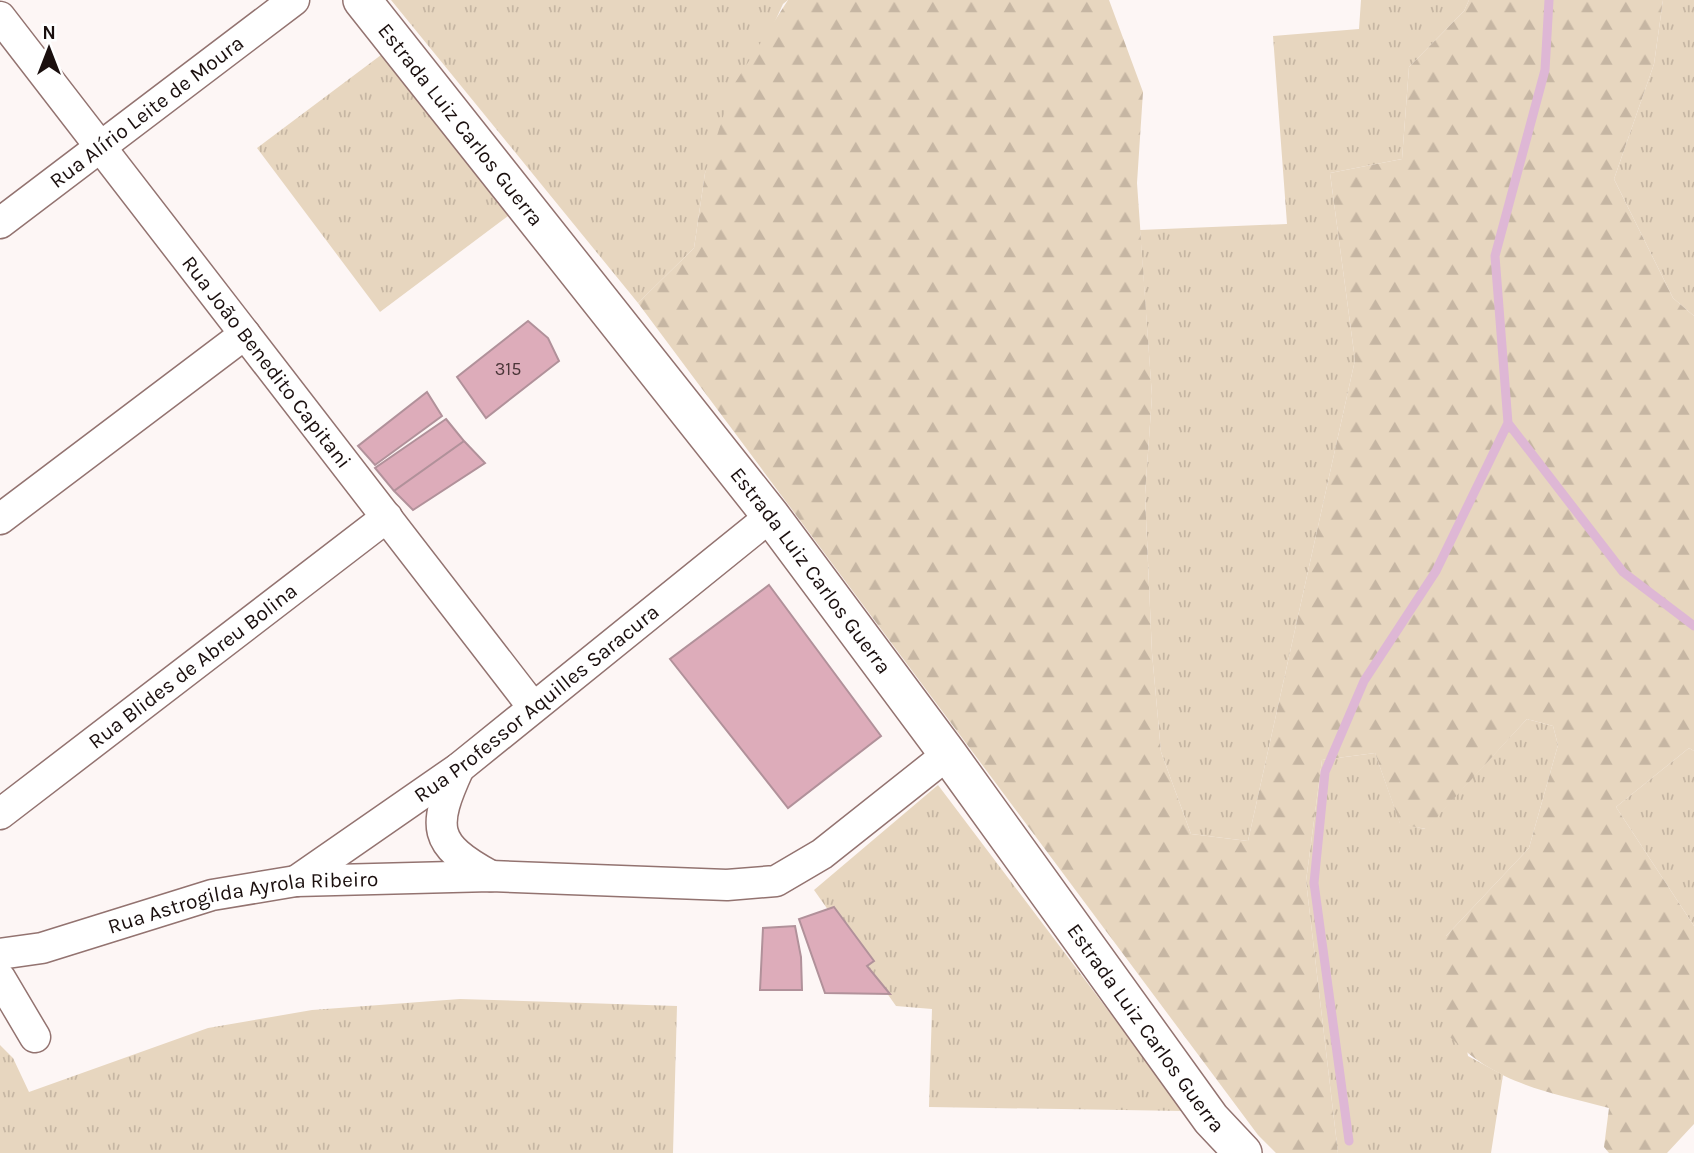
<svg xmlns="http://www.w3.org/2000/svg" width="1694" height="1153" font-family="Karla,sans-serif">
  <defs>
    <pattern id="grass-tufts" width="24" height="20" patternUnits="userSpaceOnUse" patternTransform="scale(1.75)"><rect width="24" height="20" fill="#e7d6bf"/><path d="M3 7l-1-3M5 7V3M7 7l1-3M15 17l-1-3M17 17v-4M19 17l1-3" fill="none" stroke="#c6b6a3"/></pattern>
    <pattern id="forest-firs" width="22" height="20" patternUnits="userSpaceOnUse" patternTransform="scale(1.75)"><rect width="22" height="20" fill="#e7d6bf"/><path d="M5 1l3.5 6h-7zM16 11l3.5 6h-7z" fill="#c6b6a3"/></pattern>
  </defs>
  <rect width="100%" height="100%" fill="#fdf6f5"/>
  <path fill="url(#grass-tufts)" d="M 391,0 L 788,0 L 783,4 L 705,173 L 694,248 L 638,303 Z
    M 1361,0 L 1469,0 L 1464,11 L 1409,67 L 1402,159 L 1330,173 L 1355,360 L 1248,841 L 1191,834 L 1161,752 L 1152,653 L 1145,495 L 1152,396 L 1140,230 L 1287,224 L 1273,36 L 1359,29 Z
    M 1663,0 L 1694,0 L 1694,316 L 1673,298 L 1614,179 L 1654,64 Z
    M 385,52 L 508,216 L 380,312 L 257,148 Z
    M 1527,719 L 1553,726 L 1558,745 L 1529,848 L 1446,936 L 1468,1056 L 1503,1075 L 1491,1153 L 1338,1153 L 1306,881 L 1322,760 L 1375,753 L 1400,823 L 1425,829 Z
    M 1689,748 L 1694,751 L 1694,926 L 1616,807 Z
    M 938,785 L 1184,1111 L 929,1107 L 932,1009 L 896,1006 L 814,890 Z
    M 460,999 L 677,1006 L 673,1153 L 0,1153 L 0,1045 L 13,1058 L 29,1092 L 208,1028 L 312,1010 Z"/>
  <path fill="url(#forest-firs)" d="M 788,0 L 1109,0 L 1143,92 L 1137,183 L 1152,396 L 1145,495 L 1152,653 L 1161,752 L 1191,834 L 1248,841 L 1355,360 L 1330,173 L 1402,159 L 1409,67 L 1464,11 L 1469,0 L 1663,0 L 1654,64 L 1614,179 L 1673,298 L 1694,316 L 1694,751 L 1689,748 L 1616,807 L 1694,926 L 1694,1124 L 1667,1153 L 1609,1153 L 1604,1147 L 1609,1108 C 1541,1090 1494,1084 1443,1030 L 1446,936 L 1529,848 L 1558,745 L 1553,726 L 1527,719 L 1426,829 L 1400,824 L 1375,753 L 1322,760 L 1306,881 L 1338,1153 L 1276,1153 L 1258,1135 L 638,303 L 694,248 L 705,173 L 733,86 Z"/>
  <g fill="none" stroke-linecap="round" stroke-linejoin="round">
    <path stroke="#deb7d5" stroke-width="9" d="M 1549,0 L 1545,70 L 1495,256 L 1508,423 L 1623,572 L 1694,626
      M 1349,1141 L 1314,883 L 1325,772 L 1364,681 L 1436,571 L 1508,423"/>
  </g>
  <path fill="#ddacba" stroke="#b1919a" stroke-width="2" d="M 528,321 L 548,338 L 559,361 L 486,418 L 457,377 Z
    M 427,392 L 442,416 L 375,465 L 358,446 Z
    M 446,419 L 464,441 L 394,491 L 375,468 Z
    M 464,441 L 485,463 L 413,510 L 394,491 Z
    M 769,585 L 881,736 L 788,808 L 670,659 Z
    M 834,907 L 874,961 L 867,966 L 890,994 L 825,993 L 799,919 Z
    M 795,926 L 801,957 L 802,990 L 760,990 L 763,928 Z"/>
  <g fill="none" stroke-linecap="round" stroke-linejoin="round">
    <defs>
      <g id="minor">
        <path id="s1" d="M 0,17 L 533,707"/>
        <path id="s2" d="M 0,223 L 294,0"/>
        <path d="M 0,519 L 245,334"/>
        <path d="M 459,768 C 432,827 432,844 491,876"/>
        <path id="s3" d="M 0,814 L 387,517"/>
        <path id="s4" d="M 296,881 L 459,768 L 771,516"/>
        <path id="s5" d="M 0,954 L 42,948 L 212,895 L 296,881 L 491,876 L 727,885 L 776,881 L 822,854 L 948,754"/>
        <path d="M 0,978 L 35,1037"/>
      </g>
      <g id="tertiary">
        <path id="s6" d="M 362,0 L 771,516 L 948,754 L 1211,1119 L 1243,1153"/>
      </g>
    </defs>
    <use href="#minor" stroke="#937370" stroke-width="33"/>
    <use href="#tertiary" stroke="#937370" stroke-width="40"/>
    <use href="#minor" stroke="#fff" stroke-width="30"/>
    <use href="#tertiary" stroke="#fff" stroke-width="37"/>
  </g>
  <g text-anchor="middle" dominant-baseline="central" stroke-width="5" stroke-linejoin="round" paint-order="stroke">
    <g font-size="18" fill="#4b3639">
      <text x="508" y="369">315</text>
    </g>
    <g font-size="21" fill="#1a0f0e" stroke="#fff">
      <text stroke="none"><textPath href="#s2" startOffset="184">Rua Alírio Leite de Moura</textPath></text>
      <text stroke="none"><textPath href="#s6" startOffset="159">Estrada Luiz Carlos Guerra</textPath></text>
      <text stroke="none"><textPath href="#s1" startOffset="436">Rua João Benedito Capitani</textPath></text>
      <text stroke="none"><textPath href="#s6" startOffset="726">Estrada Luiz Carlos Guerra</textPath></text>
      <text stroke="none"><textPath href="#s3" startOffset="243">Rua Blides de Abreu Bolina</textPath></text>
      <text stroke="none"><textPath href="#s4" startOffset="299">Rua Professor Aquilles Saracura</textPath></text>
      <text stroke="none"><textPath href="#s5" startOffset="250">Rua Astrogilda Ayrola Ribeiro</textPath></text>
      <text stroke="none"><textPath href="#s6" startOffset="1293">Estrada Luiz Carlos Guerra</textPath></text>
    </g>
  </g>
  <g transform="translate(49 49)" stroke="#ffffff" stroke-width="5" paint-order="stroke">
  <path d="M0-5L12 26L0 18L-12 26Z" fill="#1a0f0e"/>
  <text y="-10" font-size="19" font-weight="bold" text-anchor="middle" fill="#1a0f0e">N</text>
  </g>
</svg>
